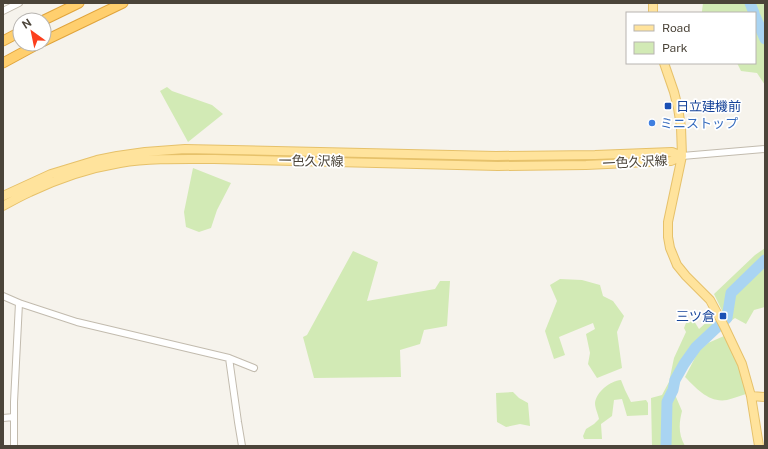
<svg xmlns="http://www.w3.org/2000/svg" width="768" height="449" font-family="'Public Sans','Noto Sans JP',sans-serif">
  <rect width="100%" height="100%" fill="#f6f3ec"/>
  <path fill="#d2eab5" d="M 703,3 L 765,3 L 765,85 L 757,73 L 741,71 L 737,63 L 755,63 L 755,13 L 702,13 L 702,11 Z
    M 167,87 L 172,91 L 212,105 L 223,114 L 188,142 L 160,91 Z
    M 193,168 L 231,183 L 217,210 L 211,228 L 199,232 L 186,227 L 184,212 Z
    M 765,248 L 765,307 L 754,310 L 746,324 L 735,318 L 728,323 L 714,294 L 755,255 Z
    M 353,251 L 378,262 L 367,301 L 435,289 L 440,281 L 450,281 L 447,326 L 424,330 L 420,344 L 400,350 L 401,377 L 314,378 L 303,337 L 307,335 Z
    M 560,279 L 582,280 L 600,285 L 603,296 L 613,301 L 624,316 L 617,332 L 622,368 L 597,378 L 588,364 L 590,353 L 586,334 L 595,329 L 593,323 L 559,337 L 565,355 L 554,359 L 545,331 L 557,301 L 550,285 Z
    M 709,320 L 719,331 L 695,345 L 673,390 L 682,411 C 679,423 678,434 685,446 L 652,446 L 651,398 L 662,395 L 669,382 L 674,358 L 686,332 L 684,328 L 686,323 L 694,321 L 699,329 Z
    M 724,336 L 735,357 L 742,376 L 746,394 C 740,396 734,398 727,400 C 709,403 697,389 685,377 L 698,352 L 708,343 Z
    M 621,380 L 625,390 L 631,402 L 646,400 L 648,403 L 648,415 L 627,416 L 622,399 L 614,400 L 612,416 L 601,424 L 602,439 L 584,439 L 583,436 L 586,429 L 594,424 L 599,419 C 598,414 595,408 595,403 C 596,392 610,381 621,380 Z
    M 513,392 L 519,398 L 528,403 L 530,426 L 520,424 L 506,427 L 497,422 L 496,393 Z"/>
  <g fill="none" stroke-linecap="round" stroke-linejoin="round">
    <path stroke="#a9d4f2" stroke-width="11" d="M 750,3 L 754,13
      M 755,16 L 765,39
      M 666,446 L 667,402 L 673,390 L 675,380 L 684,364 L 696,347 L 727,318 L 731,293 L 765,260"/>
    <defs>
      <path id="tertiary" d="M 3,11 L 19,3
        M 682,156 L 765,149
        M 3,296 L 19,303 L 77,322 L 229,358 L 254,368
        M 229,358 L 238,422 L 242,446
        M 3,418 L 14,417
        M 14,446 L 14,402 L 19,303"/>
      <path id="primary" d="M 653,3 L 653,13
        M 664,63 L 674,92 L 678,108 L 681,127 L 682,156 L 668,222 L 668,237 L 670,248 L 677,265 L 686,276 L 710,300 L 724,326 L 742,364 L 751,396 L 759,446
        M 3,196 L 51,174 L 97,160 L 117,156 L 145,152 L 185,149 L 496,156 L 595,155 L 672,152 L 682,156
        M 3,206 C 12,201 21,196 30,192 C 57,179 90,168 120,163 C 151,158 183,159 214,159 L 498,166 L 586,165 L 671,161 L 682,156
        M 751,396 L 765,397"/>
      <path id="motorway" d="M 44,20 L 79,3
        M 3,41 L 20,32
        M 44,41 L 123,3
        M 3,63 L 38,44"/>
    </defs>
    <use href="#tertiary" stroke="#c2bbae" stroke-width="8"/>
    <use href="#primary" stroke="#e6c16a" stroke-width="10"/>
    <use href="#motorway" stroke="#e0a43c" stroke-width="11"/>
    <use href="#tertiary" stroke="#fff" stroke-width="6"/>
    <use href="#primary" stroke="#ffe39c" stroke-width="8"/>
    <use href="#motorway" stroke="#ffcf6e" stroke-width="9"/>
  </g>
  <g fill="#1a4fb4" stroke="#fff" stroke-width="1.5">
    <rect x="664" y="102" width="8" height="8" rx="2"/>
    <rect x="719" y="312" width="8" height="8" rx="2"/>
  </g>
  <circle fill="#3f7fe0" stroke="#fff" stroke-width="1.5" cx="652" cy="123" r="4"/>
  <g text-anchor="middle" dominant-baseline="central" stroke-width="3.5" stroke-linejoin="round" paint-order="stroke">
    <g font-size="13" fill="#164399" stroke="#fff" text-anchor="start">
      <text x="676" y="106">日立建機前</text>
      <text x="715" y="316" text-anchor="end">三ツ倉</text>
    </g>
    <g font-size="13" fill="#366cbe" stroke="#fff" text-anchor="start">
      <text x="660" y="123">ミニストップ</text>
    </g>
    <g font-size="13" fill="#4b4439" stroke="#fff">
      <text transform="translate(311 161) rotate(1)">一色久沢線</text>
      <text transform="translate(635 162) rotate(-3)">一色久沢線</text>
    </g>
  </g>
  <rect width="768" height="449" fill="none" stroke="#4b4439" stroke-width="8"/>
  <rect x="626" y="12" width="130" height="52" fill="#ffffff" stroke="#b7b4b0"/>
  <rect x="634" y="25" width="20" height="6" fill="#ffe39c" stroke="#b7b4b0"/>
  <text x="662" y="32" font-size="12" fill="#4b4439">Road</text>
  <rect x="634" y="42" width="20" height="12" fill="#d2eab5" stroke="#b7b4b0"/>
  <text x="662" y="52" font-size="12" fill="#4b4439">Park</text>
  <g transform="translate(32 32) rotate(327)"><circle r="19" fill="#ffffff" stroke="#b7b4b0"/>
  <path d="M0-3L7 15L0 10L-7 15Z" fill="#fc3f1d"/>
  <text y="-6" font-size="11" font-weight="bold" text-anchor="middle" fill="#4b4439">N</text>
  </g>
</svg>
